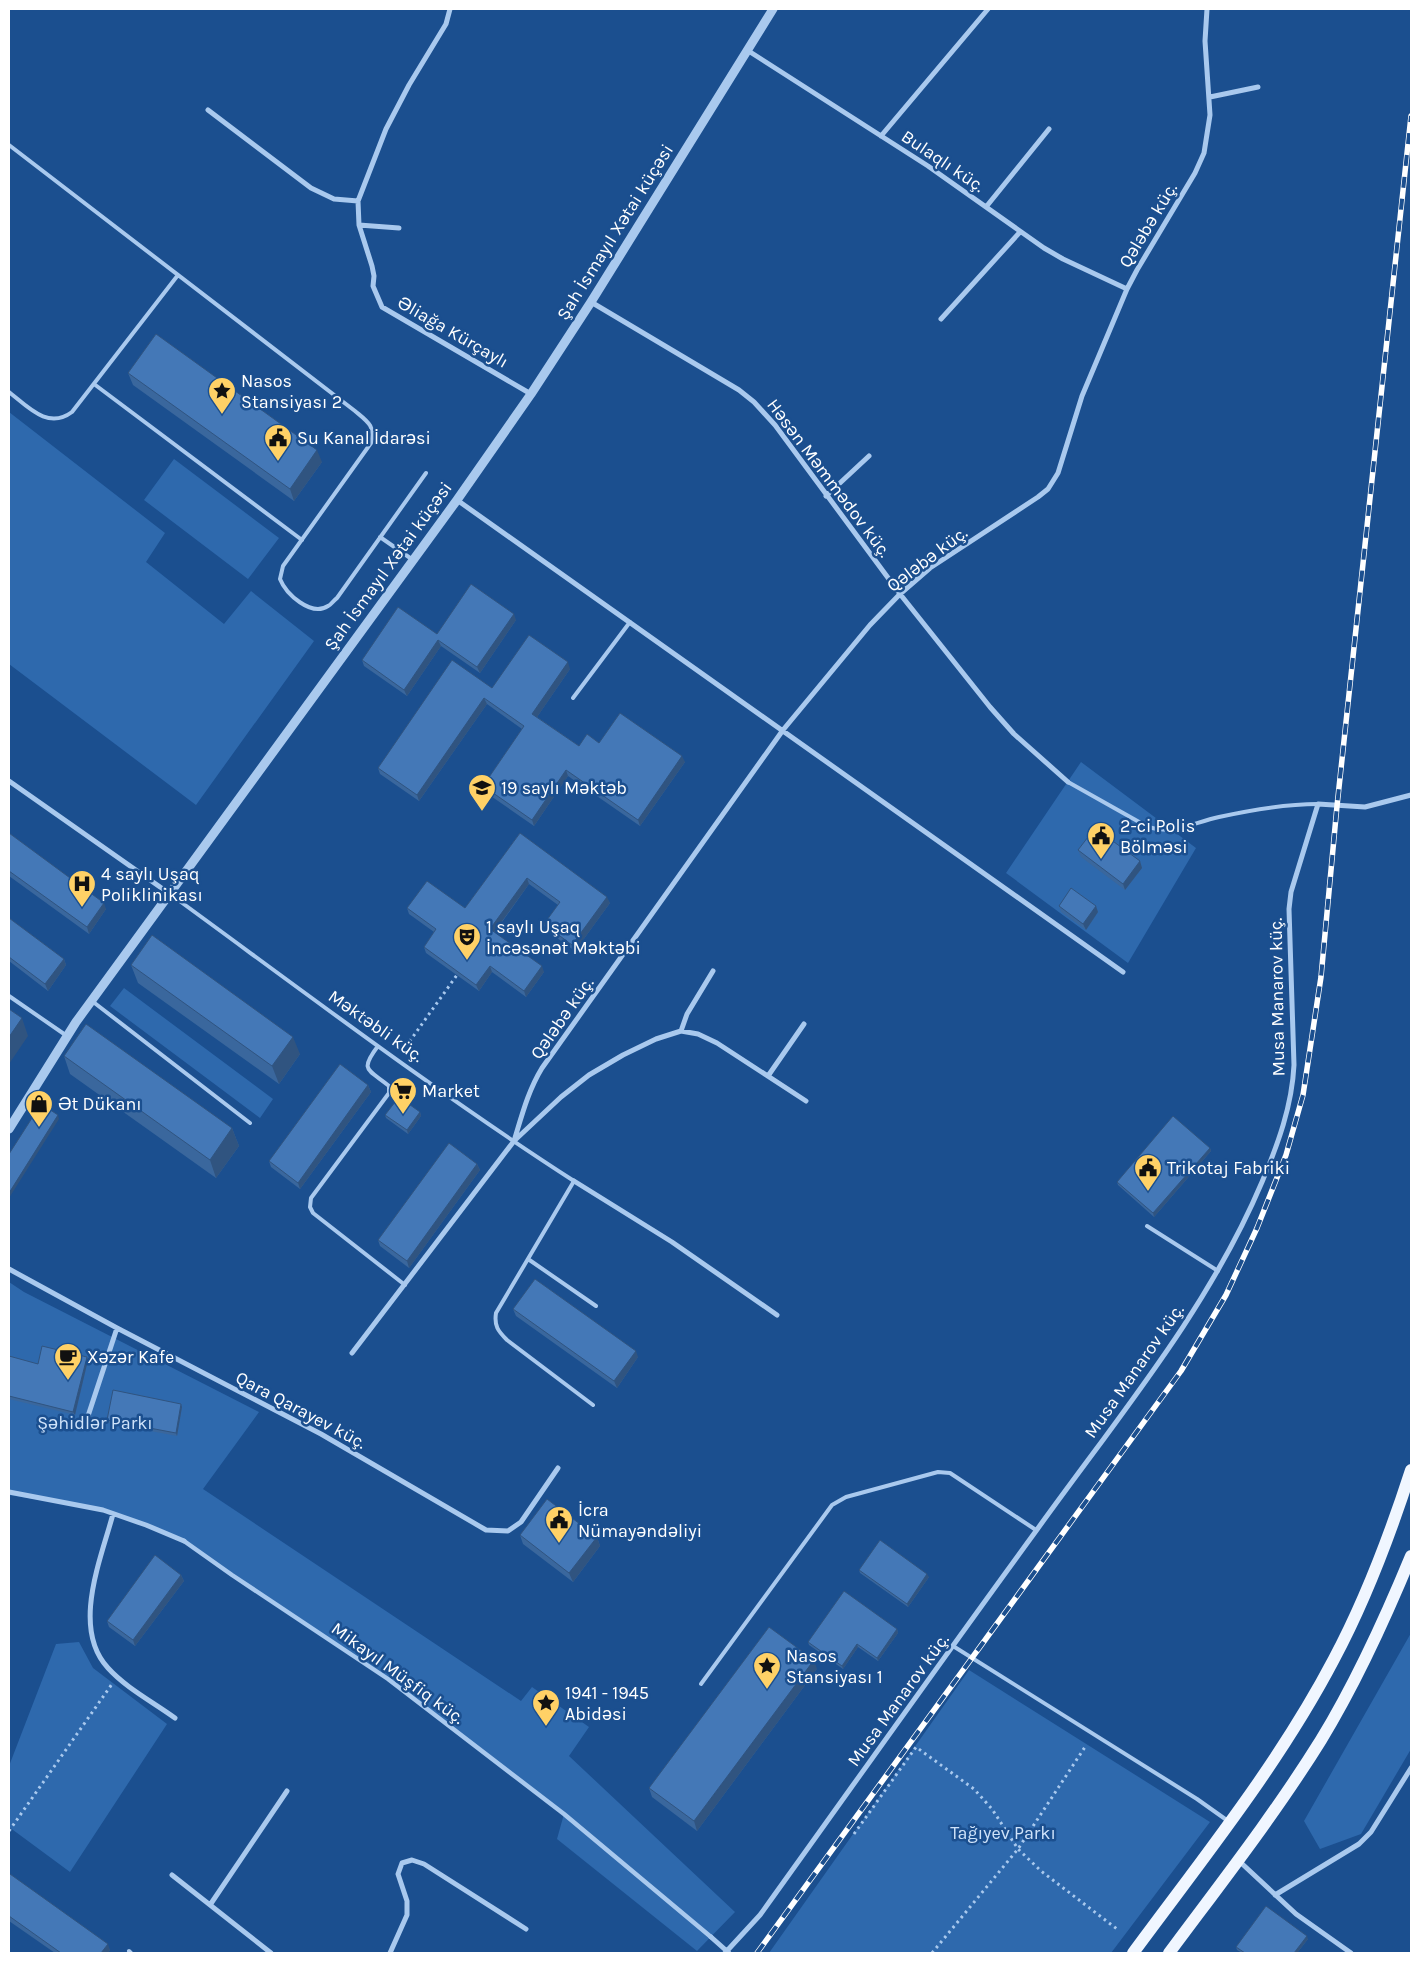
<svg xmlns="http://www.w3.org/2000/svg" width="1420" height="1962" font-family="Karla,sans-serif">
  <rect width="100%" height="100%" fill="#1b4f8f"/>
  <path fill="#2e69ad" d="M 9,412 L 165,533 L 146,562 L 224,624 L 251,591 L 314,641 L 196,805 L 9,664 Z
    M 174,459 L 279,538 L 248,579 L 144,500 Z
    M 1081,762 L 1196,848 L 1128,963 L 1006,873 Z
    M 124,988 L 273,1099 L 260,1118 L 110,1006 Z
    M 9,1282 L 24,1292 L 259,1412 L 203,1489 L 521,1701 L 532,1687 L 589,1727 L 569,1756 L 735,1912 L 697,1951 L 557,1839 L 564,1814 L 388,1679 L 184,1541 L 103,1510 L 9,1495 Z
    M 1411,1633 L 1411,1749 L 1361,1834 L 1320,1849 L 1304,1821 Z
    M 79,1642 L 93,1668 L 167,1724 L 70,1872 L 9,1827 L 9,1766 L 56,1644 Z
    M 969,1670 L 1210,1822 L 1111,1953 L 769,1953 Z"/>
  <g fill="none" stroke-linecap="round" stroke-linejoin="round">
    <path stroke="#a9c9ee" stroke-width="3" stroke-dasharray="2.5 4" stroke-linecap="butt" d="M 402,1052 L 457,975
      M 9,1831 L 112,1684
      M 854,1834 L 916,1747 L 974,1789 L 992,1809 L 1018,1849 L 1041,1871 L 1117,1929
      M 932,1953 L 1018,1849 L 1085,1747"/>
    <path stroke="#a9c9ee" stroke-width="4" d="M 9,145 L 355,411 C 367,421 376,426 371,443 L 283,566 L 280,579 C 286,594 311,617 328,606 C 331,605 334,600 337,598 L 426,473
      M 94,384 L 302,540
      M 9,392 C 28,407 48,430 72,412 L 178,275
      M 380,537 L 413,560
      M 573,698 L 630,622
      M 1068,782 L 1148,827 C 1175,835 1192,823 1219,817 C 1251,810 1284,804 1318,804
      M 170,894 C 303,991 436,1092 574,1181 L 496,1313 C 494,1326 498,1331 507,1340 L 593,1405
      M 9,996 L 67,1036
      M 92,1001 L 250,1123
      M 378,1046 C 359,1071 368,1069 389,1086 L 389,1093 L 311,1198 L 310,1207 L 313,1213 L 405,1285
      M 1147,1226 L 1218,1271
      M 528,1259 L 596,1306
      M 953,1646 L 1197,1799 L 1228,1821
      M 701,1684 L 832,1505 L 846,1497 L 938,1472 L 950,1473 L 1036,1530
      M 129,1951 L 131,1953"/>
    <path stroke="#a9c9ee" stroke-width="4.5" d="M 184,1541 L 232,1575 L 388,1679 L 564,1814 L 711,1937"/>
    <path stroke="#a9c9ee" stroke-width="5" d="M 450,9 L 446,24 L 409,85 L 386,129 L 358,201 L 359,225 L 372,266 L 374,276 L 373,286 L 382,307 L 531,394
      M 747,50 L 928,166 L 1044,248 L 1063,259 L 1127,289
      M 1210,97 L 1258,87
      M 208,110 L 311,188 L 334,199 L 358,201
      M 881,136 L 988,9
      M 986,207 L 1049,129
      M 359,225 L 399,228
      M 591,302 L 739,390 L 754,402 L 775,425 L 900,594 L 990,707 L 1014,734 L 1068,782
      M 941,319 L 1020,232
      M 826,496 L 869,456
      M 457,500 L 1123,972
      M 9,781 L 170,894
      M 681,1031 L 687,1014 L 713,971
      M 768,1076 L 804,1024
      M 514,1141 C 522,1115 528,1091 542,1068 L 783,730 L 870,625 L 900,594 L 930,568 L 1038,497 L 1048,489 L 1058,473 L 1082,396 L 1127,289 L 1137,270 L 1195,173 L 1204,153 L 1210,115 L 1205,41 L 1207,9
      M 574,1181 L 672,1242 L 777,1315
      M 9,1269 L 117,1328 L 321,1434 L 486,1530 L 508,1531 L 521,1522 L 558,1468
      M 352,1353 L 514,1141 L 561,1097 L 589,1075 L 623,1055 L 656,1039 L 681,1031 L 698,1034 L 717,1043 L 806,1101
      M 88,1416 L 117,1328
      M 9,1492 L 103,1510 L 146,1525 L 184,1541
      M 113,1514 C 101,1559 71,1628 108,1668 C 126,1688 153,1702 175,1718
      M 1238,1860 L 1296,1914 L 1351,1953
      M 172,1875 L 271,1953
      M 1275,1895 L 1359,1844 L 1371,1832 L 1411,1768
      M 210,1905 L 287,1791
      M 711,1937 L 729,1953
      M 390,1953 L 407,1915 L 407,1901 L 398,1874 L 402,1863 L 412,1860 L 424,1864 L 526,1929
      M 725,1953 L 760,1915 C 852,1787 943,1658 1036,1531 C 1117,1418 1208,1310 1262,1182 C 1278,1144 1292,1106 1294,1065 L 1289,909 L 1291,892 L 1318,804 L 1365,807 L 1411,795"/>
    <path stroke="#a9c9ee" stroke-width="9" d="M 9,1129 L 76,1022 L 457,500 L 531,394 L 591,302 L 773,9"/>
    <path stroke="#f0f6ff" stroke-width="12" d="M 1133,1953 C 1203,1858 1279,1764 1334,1659 C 1366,1599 1390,1535 1411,1470
      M 1169,1953 C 1221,1883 1275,1814 1321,1740 C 1357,1681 1385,1619 1411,1556"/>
    <defs>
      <path id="rail" d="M 757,1953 L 1181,1371 L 1226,1295 L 1257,1228 L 1286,1155 L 1303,1095 L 1321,977 L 1337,806 L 1411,116"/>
    </defs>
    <use href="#rail" stroke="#fff" stroke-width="5.5"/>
    <use href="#rail" stroke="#1b4f8f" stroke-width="4" stroke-dasharray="11" stroke-linecap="butt"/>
  </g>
  <path fill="#3a679d" d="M 128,373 L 322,462 L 294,501 L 133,385 Z
    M 516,620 L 480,673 L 441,646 L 407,696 L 364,666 L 362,660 L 437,634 Z
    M 570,669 L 537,717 L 579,746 L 599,743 L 685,762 L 640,826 L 568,776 L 534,826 L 485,792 L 483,786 L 522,729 L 487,704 L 419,801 L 380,774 L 378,768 L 492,688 Z
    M 9,833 L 106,909 L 89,934 L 9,876 Z
    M 520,833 L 610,903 L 575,951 L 546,930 L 544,924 L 558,905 L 529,884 L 495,932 L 544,972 L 526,997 L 492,972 L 479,991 L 426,953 L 424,947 L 434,932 L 409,914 L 407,908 L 465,908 Z
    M 1078,850 L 1140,861 L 1142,868 L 1125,890 L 1081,857 Z
    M 1059,906 L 1096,906 L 1098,912 L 1086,930 L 1061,912 Z
    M 9,918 L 64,959 L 66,965 L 48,991 L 9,961 Z
    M 131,965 L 300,1054 L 279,1084 L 138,983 Z
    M 64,1056 L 232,1128 L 239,1146 L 216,1178 L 70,1074 Z
    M 368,1085 L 371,1092 L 300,1189 L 271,1167 L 269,1161 Z
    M 420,1112 L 421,1116 L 408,1134 L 386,1118 L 385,1115 Z
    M 1210,1148 L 1211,1151 L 1154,1217 L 1118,1185 L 1117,1182 Z
    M 477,1164 L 480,1170 L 409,1268 L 380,1246 L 378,1240 Z
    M 513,1309 L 638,1357 L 617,1388 L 516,1316 Z
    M 9,1356 L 38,1364 L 88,1360 L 75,1415 L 9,1399 Z
    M 182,1407 L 177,1436 L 108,1423 L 107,1420 Z
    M 520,1535 L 597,1537 L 600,1546 L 573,1582 L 523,1544 Z
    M 859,1570 L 929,1577 L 908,1607 L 860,1573 Z
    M 181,1575 L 184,1581 L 135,1646 L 109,1627 L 107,1621 Z
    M 897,1629 L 898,1633 L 878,1661 L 858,1647 L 843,1669 L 809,1645 L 808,1642 Z
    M 817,1669 L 697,1831 L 652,1797 L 649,1788 Z
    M 9,1876 L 110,1950 L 108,1953 L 55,1953 L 9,1921 Z
    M 1308,1939 L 1297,1953 L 1242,1953 L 1237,1950 L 1236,1947 Z"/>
  <path fill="#305480" d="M 317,450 L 322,462 L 294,501 L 290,489 Z
    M 514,614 L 516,620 L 480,673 L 477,667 Z
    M 438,640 L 441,646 L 407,696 L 404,690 Z
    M 568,662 L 570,669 L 535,720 L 532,714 Z
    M 484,698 L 487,704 L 419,801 L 417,795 Z
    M 682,756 L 685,762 L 640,826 L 638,820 Z
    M 566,770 L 568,776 L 534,826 L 532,820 Z
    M 1140,861 L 1142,868 L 1125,890 L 1123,884 Z
    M 527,878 L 529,884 L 492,935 L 490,929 Z
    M 607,897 L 610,903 L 575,951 L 572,945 Z
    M 104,903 L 106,909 L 89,934 L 87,927 Z
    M 1096,906 L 1098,912 L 1086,930 L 1083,924 Z
    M 64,959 L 66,965 L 48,991 L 45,984 Z
    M 490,966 L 492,972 L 479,991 L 476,985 Z
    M 542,966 L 544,972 L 526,997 L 524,991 Z
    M 22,1018 L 28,1036 L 9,1064 L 9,1037 Z
    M 293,1037 L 300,1054 L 279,1084 L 272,1066 Z
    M 368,1085 L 371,1092 L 300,1189 L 298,1183 Z
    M 420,1112 L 421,1116 L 408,1134 L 407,1130 Z
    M 58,1115 L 59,1119 L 9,1198 L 9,1193 Z
    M 232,1128 L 239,1146 L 216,1178 L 210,1160 Z
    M 1210,1148 L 1211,1151 L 1154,1217 L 1153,1213 Z
    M 477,1164 L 480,1170 L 409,1268 L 407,1261 Z
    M 636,1351 L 638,1357 L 617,1388 L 614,1381 Z
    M 87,1357 L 88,1360 L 75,1415 L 73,1412 Z
    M 181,1404 L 182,1407 L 177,1436 L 176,1433 Z
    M 597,1537 L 600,1546 L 573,1582 L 569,1573 Z
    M 927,1574 L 929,1577 L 908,1607 L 907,1604 Z
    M 181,1575 L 184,1581 L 135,1646 L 133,1640 Z
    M 897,1629 L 898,1633 L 878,1661 L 877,1658 Z
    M 857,1644 L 858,1647 L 843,1669 L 842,1666 Z
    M 814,1660 L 817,1669 L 697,1831 L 694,1821 Z
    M 1307,1936 L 1308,1939 L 1297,1953 L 1294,1953 Z
    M 108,1944 L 110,1950 L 108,1953 L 101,1953 Z"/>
  <path fill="#4478b7" stroke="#305480" d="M 156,334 L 317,450 L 290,489 L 128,373 Z
    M 471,584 L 514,614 L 477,667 L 438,640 L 404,690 L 362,660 L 398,607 L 437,634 Z
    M 529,635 L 568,662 L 532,714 L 579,746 L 587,734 L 599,743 L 620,713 L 682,756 L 638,820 L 566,770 L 532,820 L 483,786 L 524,726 L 484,698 L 417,795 L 378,768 L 452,660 L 492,688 Z
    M 1095,828 L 1140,861 L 1123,884 L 1078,850 Z
    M 9,833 L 104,903 L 87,927 L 9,871 Z
    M 520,833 L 607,897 L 572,945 L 544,924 L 560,902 L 527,878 L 490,929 L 542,966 L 524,991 L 490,966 L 476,985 L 424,947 L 436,929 L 407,908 L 427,881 L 465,908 Z
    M 1071,888 L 1096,906 L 1083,924 L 1059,906 Z
    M 9,918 L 64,959 L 45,984 L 9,957 Z
    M 152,935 L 293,1037 L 272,1066 L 131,965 Z
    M 9,1009 L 22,1018 L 9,1037 Z
    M 86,1024 L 232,1128 L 210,1160 L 64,1056 Z
    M 340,1064 L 368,1085 L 298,1183 L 269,1161 Z
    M 399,1097 L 420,1112 L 407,1130 L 385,1115 Z
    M 41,1104 L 58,1115 L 9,1193 L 9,1154 Z
    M 1173,1116 L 1210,1148 L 1153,1213 L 1117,1182 Z
    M 449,1143 L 477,1164 L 407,1261 L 378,1240 Z
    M 535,1279 L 636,1351 L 614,1381 L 513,1309 Z
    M 42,1346 L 87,1357 L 73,1412 L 9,1396 L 9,1356 L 38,1364 Z
    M 113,1390 L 181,1404 L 176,1433 L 107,1420 Z
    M 547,1499 L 597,1537 L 569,1573 L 520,1535 Z
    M 880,1540 L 927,1574 L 907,1604 L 859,1570 Z
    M 155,1555 L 181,1575 L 133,1640 L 107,1621 Z
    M 844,1591 L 897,1629 L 877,1658 L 857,1644 L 842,1666 L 808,1642 Z
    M 769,1627 L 814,1660 L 694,1821 L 649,1788 Z
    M 10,1874 L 108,1944 L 101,1953 L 61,1953 L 9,1916 L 9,1876 Z
    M 1266,1906 L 1307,1936 L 1294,1953 L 1245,1953 L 1236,1947 Z"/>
  <defs>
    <symbol id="sight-pin" viewBox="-11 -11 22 30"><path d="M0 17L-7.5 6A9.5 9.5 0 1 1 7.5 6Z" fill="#ffd166" stroke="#1b4f8f"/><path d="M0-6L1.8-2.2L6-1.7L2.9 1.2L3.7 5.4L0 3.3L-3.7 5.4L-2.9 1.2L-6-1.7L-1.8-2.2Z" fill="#111"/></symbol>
    <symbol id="civic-pin" viewBox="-11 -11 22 30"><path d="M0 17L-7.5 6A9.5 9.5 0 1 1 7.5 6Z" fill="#ffd166" stroke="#1b4f8f"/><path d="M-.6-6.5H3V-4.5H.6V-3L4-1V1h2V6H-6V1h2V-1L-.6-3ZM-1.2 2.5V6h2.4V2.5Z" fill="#111"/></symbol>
    <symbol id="school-pin" viewBox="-11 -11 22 30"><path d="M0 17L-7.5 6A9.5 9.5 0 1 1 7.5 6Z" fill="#ffd166" stroke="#1b4f8f"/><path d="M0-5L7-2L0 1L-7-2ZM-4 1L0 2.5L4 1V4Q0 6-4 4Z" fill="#111"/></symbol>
    <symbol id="hospital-pin" viewBox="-11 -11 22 30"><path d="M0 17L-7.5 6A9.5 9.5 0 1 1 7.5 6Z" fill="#ffd166" stroke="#1b4f8f"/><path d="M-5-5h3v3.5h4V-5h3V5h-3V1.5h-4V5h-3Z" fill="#111"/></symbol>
    <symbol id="theatre-pin" viewBox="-11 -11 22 30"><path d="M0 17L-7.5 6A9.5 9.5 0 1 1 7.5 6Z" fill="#ffd166" stroke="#1b4f8f"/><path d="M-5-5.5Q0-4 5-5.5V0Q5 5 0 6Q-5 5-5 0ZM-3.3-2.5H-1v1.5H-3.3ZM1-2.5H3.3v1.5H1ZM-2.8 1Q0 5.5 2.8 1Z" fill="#111"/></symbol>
    <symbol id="supermarket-pin" viewBox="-11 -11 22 30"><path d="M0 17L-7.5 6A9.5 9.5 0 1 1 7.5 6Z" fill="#ffd166" stroke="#1b4f8f"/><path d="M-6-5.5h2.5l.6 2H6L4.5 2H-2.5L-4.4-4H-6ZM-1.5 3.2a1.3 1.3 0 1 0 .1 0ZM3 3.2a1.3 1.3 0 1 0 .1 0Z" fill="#111"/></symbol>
    <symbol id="shop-pin" viewBox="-11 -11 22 30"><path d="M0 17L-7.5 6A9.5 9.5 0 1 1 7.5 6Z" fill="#ffd166" stroke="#1b4f8f"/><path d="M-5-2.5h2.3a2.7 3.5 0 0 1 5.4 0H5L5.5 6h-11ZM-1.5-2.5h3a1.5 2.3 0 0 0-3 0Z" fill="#111"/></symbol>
    <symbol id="cafe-pin" viewBox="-11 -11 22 30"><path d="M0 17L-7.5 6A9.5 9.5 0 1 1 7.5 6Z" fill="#ffd166" stroke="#1b4f8f"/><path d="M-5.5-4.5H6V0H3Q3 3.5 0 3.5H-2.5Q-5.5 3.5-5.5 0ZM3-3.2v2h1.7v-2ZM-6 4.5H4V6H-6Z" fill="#111"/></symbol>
  </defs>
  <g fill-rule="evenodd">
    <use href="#sight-pin" x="206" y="375" width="32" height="43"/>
    <use href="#civic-pin" x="262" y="422" width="32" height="43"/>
    <use href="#school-pin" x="466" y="772" width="32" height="43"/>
    <use href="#civic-pin" x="1085" y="820" width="32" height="43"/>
    <use href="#hospital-pin" x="66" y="868" width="32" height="43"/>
    <use href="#theatre-pin" x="451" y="921" width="32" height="43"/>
    <use href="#supermarket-pin" x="387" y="1075" width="32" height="43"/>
    <use href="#shop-pin" x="23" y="1088" width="32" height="43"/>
    <use href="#civic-pin" x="1132" y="1152" width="32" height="43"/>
    <use href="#cafe-pin" x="52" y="1341" width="32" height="43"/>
    <use href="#civic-pin" x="543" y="1504" width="32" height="43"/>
    <use href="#sight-pin" x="751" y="1650" width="32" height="43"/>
    <use href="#sight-pin" x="530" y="1687" width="32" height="43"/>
  </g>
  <g text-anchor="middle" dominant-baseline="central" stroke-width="5" stroke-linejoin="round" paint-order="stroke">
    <g font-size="18" fill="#fff" stroke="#1b4f8f">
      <text transform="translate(943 161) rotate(34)">Bulaqlı küç.</text>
      <text transform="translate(1148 225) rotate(-59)">Qələbə küç.</text>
      <text transform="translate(615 232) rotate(-58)">Şah İsmayıl Xətai küçəsi</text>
      <text transform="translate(453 332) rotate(30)">Əliağa Kürçaylı</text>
      <text transform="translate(829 478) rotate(53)">Həsən Məmmədov küç.</text>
      <text transform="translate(927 559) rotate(-37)">Qələbə küç.</text>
      <text transform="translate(388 566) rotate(-54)">Şah İsmayıl Xətai küçəsi</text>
      <text transform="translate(1277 997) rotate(-91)">Musa Manarov küç.</text>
      <text transform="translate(562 1018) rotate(-55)">Qələbə küç.</text>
      <text transform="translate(376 1026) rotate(35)">Məktəbli küç.</text>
      <text transform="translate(1134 1371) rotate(-55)">Musa Manarov küç.</text>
      <text transform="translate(301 1410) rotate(28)">Qara Qarayev küç.</text>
      <text transform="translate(398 1673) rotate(36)">Mikayıl Müşfiq küç.</text>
      <text transform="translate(898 1700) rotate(-54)">Musa Manarov küç.</text>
    </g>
    <g font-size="18" fill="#fff" stroke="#1b4f8f" text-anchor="start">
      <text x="241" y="381">Nasos<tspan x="241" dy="21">Stansiyası 2</tspan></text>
      <text x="297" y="438">Su Kanal İdarəsi</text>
      <text x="501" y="788">19 saylı Məktəb</text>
      <text x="1120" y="826">2-ci Polis<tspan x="1120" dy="21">Bölməsi</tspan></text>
      <text x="101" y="874">4 saylı Uşaq<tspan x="101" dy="21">Poliklinikası</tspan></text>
      <text x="486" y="927">1 saylı Uşaq<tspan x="486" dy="21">İncəsənət Məktəbi</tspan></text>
      <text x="422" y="1091">Market</text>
      <text x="58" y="1104">Ət Dükanı</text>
      <text x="1167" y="1168">Trikotaj Fabriki</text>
      <text x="87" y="1357">Xəzər Kafe</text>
      <text x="578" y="1510">İcra<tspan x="578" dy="21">Nümayəndəliyi</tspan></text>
      <text x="786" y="1656">Nasos<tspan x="786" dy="21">Stansiyası 1</tspan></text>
      <text x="565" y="1693">1941 - 1945<tspan x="565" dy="21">Abidəsi</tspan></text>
    </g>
    <g font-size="18" fill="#cfe3fa" stroke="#1b4f8f">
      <text x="95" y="1423">Şəhidlər Parkı</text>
      <text x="1003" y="1833">Tağıyev Parkı</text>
    </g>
  </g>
  <rect width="1420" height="1962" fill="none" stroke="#ffffff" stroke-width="20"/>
</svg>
